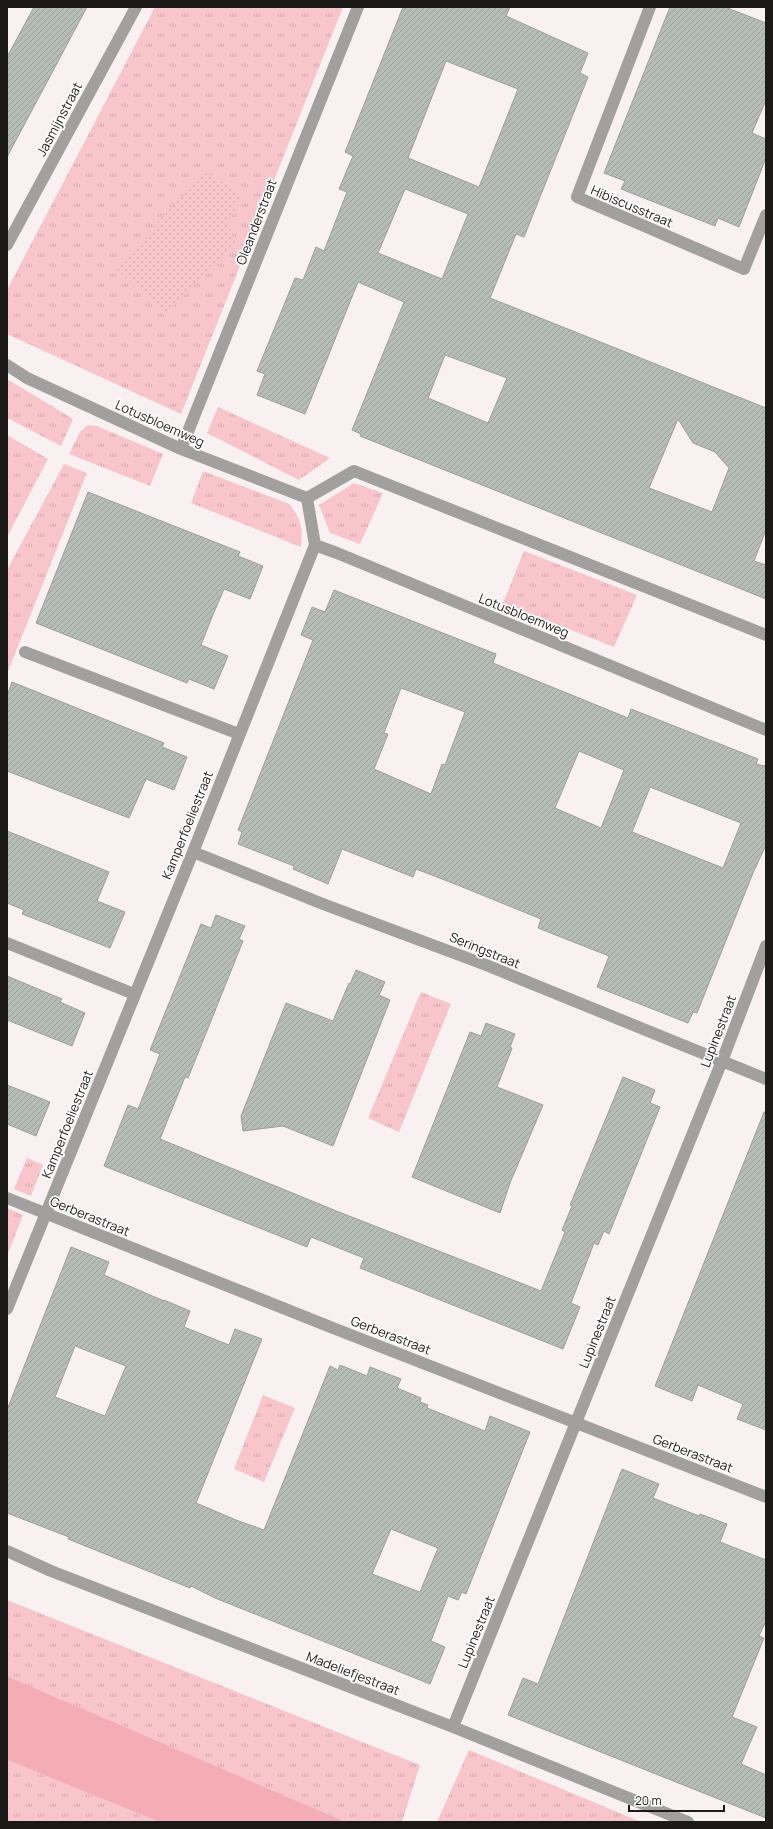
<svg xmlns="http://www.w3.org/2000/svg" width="773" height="1829" font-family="Manrope,sans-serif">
  <defs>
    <pattern id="grass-tufts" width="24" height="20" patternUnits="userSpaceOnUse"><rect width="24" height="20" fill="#f7c5ca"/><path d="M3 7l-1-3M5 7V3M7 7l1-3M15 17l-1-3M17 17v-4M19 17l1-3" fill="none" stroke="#d3a9ad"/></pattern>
    <pattern id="park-dots" width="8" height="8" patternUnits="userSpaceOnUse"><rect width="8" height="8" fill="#f7c5ca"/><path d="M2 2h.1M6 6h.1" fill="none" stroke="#d3a9ad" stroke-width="1.8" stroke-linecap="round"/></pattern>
    <pattern id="building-hatch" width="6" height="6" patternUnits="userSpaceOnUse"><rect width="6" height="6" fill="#b6bcb8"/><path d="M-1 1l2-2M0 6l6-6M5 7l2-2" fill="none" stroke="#9ca19e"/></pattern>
  </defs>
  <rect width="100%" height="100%" fill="#f9f1f1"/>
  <path fill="url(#grass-tufts)" d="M 155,7 L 343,7 L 181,414 L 7,334 L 7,290 Z
    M 7,379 L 73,419 L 61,446 L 7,418 Z
    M 218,407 L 330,458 L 299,480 L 207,433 Z
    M 88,425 L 97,426 L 163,454 L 150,486 L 69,454 L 80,432 Z
    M 7,435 L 48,459 L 7,537 Z
    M 64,464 L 87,473 L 7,674 L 7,570 Z
    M 203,471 L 289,504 C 301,519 303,527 301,547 L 191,503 Z
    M 354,483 L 383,493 L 360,544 L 330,533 L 319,505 Z
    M 524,551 L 637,595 L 614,647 L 503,603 Z
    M 421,992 L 451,1004 L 399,1132 L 368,1118 Z
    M 27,1158 L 43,1165 L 31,1196 L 14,1189 Z
    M 7,1208 L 23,1215 L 7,1256 Z
    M 263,1395 L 295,1408 L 264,1482 L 234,1469 Z
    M 7,1600 L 420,1765 L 402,1822 L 346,1822 L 7,1676 Z
    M 469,1750 L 641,1822 L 437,1822 Z
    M 7,1760 L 159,1822 L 7,1822 Z"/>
  <path fill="url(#park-dots)" d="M 205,171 L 242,195 L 228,224 L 235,242 L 165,315 L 116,268 Z"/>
  <path fill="#f5adb5" d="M 7,1676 L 346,1822 L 159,1822 L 7,1760 Z"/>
  <path fill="url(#building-hatch)" stroke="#9aa09b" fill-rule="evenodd" d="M 34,7 L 87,7 L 7,157 L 7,57 Z
    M 403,7 L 510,7 L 506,16 L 588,53 L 580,73 L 588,77 L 524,237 L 516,234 L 490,298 L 766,408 L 766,530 L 754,561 L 766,565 L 766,599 L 360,436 L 361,434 L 352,430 L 404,302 L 358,282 L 305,414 L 257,395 L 265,374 L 257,371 L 295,278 L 303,280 L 316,247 L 324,251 L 347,192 L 339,189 L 353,156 L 345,152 ZM 446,61 L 518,89 L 479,187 L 408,158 ZM 405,189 L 468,214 L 442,279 L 378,253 ZM 445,355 L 507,378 L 488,423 L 428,398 ZM 678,419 L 693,443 L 715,452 L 729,468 L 712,512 L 649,488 Z
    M 670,7 L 725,7 L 766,23 L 766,100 L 752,133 L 766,139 L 766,158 L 739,227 L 718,218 L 715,226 L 621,189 L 625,181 L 604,173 Z
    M 88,492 L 240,552 L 238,556 L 263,566 L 250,599 L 224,589 L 212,617 L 201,645 L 228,656 L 214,689 L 189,679 L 187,683 L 36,623 Z
    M 334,590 L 496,654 L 493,663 L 628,718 L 631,709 L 758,759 L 756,764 L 764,766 L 766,764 L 766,845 L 753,873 L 697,1013 L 693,1012 L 688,1023 L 597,987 L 609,956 L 538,928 L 541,919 L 455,884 L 416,869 L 413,877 L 342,849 L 328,884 L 293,869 L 294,866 L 238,844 L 242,832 L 238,830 L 313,640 L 301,635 L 312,607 L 325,612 ZM 401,688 L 465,712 L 445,765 L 442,764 L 431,794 L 374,769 L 388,734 L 384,733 ZM 579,751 L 624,770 L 601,828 L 555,808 ZM 650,787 L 741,823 L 723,868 L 632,832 Z
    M 12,682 L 164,743 L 162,747 L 187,757 L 174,790 L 146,779 L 129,818 L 7,771 L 7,696 Z
    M 7,831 L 109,872 L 97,901 L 125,912 L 110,948 L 22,914 L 24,910 L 7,903 Z
    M 216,915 L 245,926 L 239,939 L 243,941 L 188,1078 L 185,1077 L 160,1139 L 339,1212 L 541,1291 L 565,1232 L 562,1230 L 572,1206 L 570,1205 L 623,1077 L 655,1090 L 650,1103 L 660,1107 L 609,1234 L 604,1231 L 598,1245 L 594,1243 L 571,1303 L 580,1307 L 563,1349 L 360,1268 L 364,1258 L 311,1237 L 307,1247 L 104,1166 L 128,1105 L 138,1109 L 160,1054 L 150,1050 L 201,924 L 211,928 Z
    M 356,970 L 385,982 L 379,995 L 390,1000 L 333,1146 L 283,1126 L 243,1131 L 241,1116 L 286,1003 L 333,1021 L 349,983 L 350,984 Z
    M 7,976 L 62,999 L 60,1002 L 85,1013 L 72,1046 L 7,1020 Z
    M 486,1023 L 515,1034 L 510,1047 L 512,1048 L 497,1087 L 543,1105 L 510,1183 L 500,1213 L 412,1177 L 470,1032 L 481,1036 Z
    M 7,1085 L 50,1102 L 36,1136 L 7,1124 Z
    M 764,1112 L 766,1112 L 766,1430 L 737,1419 L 743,1404 L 698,1385 L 692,1401 L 655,1386 Z
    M 71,1247 L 109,1262 L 104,1275 L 164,1301 L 164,1300 L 190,1311 L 184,1327 L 229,1345 L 235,1329 L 262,1339 L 196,1503 L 236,1520 L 264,1530 L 330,1366 L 338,1370 L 340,1365 L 367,1376 L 370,1367 L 401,1379 L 397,1388 L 421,1398 L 420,1402 L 428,1405 L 427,1408 L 485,1431 L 490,1416 L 530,1432 L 466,1594 L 462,1592 L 458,1600 L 448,1596 L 431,1641 L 445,1647 L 430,1684 L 215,1598 L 191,1586 L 190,1588 L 68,1539 L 69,1537 L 7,1513 L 7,1410 ZM 75,1346 L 126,1366 L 105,1416 L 55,1397 ZM 391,1529 L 438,1548 L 420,1592 L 372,1574 Z
    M 622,1469 L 659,1484 L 653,1498 L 699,1516 L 700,1514 L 727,1524 L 720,1542 L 766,1560 L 766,1621 L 759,1636 L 764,1638 L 732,1717 L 757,1727 L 741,1764 L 766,1775 L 766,1818 L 508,1715 L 523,1678 L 538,1684 Z"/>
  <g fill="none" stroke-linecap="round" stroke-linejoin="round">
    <path stroke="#a29f9f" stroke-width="12" d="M 650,7 L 577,197 L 744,269 L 766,215
      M 7,245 L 136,7
      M 7,365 L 27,378 L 181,449 L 307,498
      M 181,449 L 358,7
      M 307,498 L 354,471 L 766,635
      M 307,498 L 315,545
      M 315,545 L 337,553 L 766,730
      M 25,652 L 239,734
      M 193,852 L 323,904 L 486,965 L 766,1079
      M 7,943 L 134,994
      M 7,1198 L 338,1330 L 766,1497
      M 7,1309 L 193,852 L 315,545
      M 7,1551 L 51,1571 L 453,1727 L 688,1822
      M 453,1727 L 722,1061 L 766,946"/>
  </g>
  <g text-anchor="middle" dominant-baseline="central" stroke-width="3.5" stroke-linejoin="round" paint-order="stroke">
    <g font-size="13" fill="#1c1919" stroke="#fff">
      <text transform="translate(59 119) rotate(-62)">Jasmijnstraat</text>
      <text transform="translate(632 206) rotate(23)">Hibiscusstraat</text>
      <text transform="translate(256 222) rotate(-69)">Oleanderstraat</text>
      <text transform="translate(160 423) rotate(24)">Lotusbloemweg</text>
      <text transform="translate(524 615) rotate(22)">Lotusbloemweg</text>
      <text transform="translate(187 825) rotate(-68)">Kamperfoeliestraat</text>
      <text transform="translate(485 950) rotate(22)">Seringstraat</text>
      <text transform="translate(718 1031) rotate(-69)">Lupinestraat</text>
      <text transform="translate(67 1124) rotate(-68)">Kamperfoeliestraat</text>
      <text transform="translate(90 1216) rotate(22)">Gerberastraat</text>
      <text transform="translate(597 1332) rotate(-68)">Lupinestraat</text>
      <text transform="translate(391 1335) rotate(21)">Gerberastraat</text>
      <text transform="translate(693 1453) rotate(21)">Gerberastraat</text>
      <text transform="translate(476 1632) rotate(-68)">Lupinestraat</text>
      <text transform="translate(353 1673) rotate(21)">Madeliefjestraat</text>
    </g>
  </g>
  <rect width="773" height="1829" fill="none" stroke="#1c1919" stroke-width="16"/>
  <path d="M629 1805v6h95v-6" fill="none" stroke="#1c1919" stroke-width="2"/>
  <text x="635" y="1805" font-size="12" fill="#1c1919" stroke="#ffffff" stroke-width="3" paint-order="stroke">20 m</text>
</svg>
